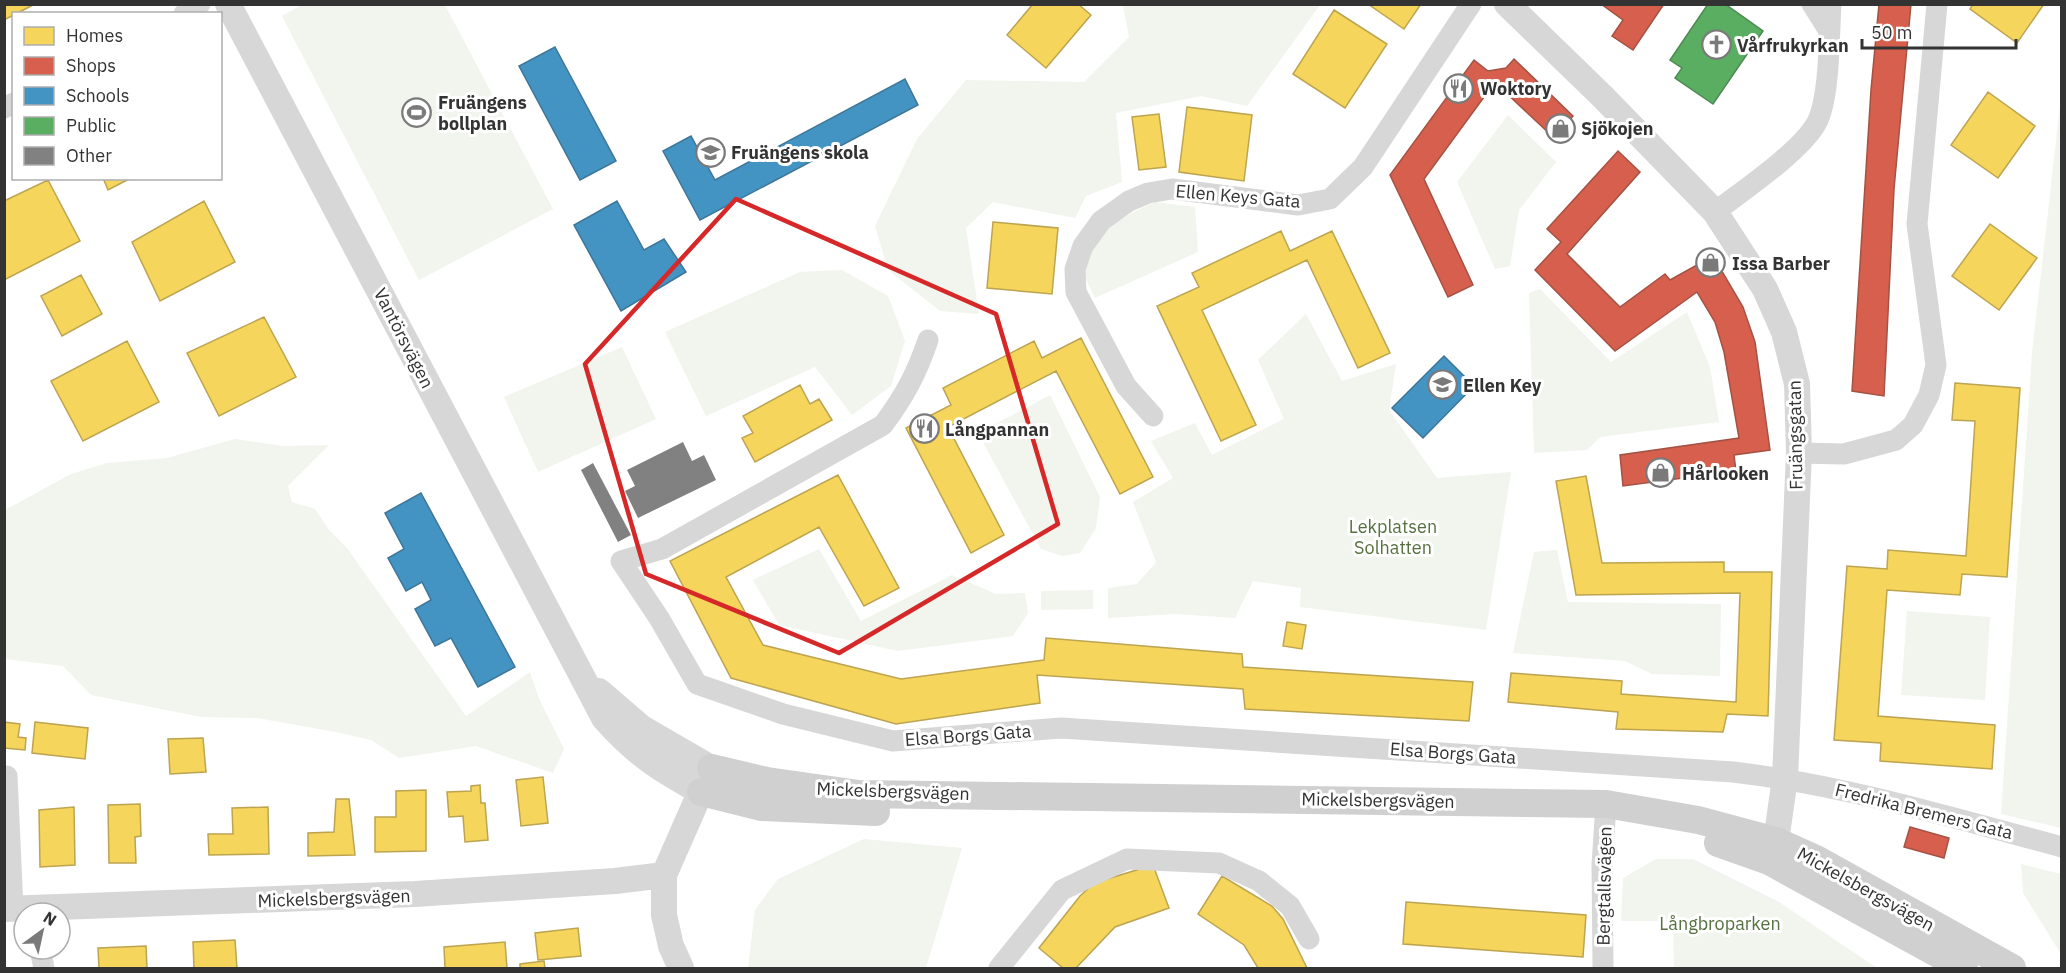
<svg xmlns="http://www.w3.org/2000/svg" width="2066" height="973" font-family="'IBM Plex Sans',sans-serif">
  <rect width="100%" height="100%" fill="#fff"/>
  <path fill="#f1f5ed" d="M 303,4 L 445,5 L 553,209 L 419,280 L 282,16 Z
    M 1123,5 L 1320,5 L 1247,106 L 1201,96 L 1116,113 L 1122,182 L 1086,196 L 1075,218 L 993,202 L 966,228 L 979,314 L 940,311 L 888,270 L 875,226 L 917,139 L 966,80 L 1084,82 L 1129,37 Z
    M 2061,97 L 2061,828 L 2001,814 L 2032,353 Z
    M 1508,115 L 1556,162 L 1519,210 L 1510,266 L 1495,269 L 1457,182 Z
    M 1155,202 L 1195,207 L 1198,252 L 1095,298 C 1092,291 1085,280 1085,272 C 1085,236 1127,214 1155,202 Z
    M 842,270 L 888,296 L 905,341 L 891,386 L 852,415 L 815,367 L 706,416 L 665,332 L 800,272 Z
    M 1540,289 L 1611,362 L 1687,312 L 1710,367 L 1719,422 L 1600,437 L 1587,450 L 1534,453 L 1529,293 Z
    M 1306,314 L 1342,381 L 1396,364 L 1389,410 L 1437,478 L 1511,472 L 1486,630 L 1300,607 L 1301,588 L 1253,581 L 1235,618 L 1176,614 L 1108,618 L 1108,588 L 1137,584 L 1156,562 L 1133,502 L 1173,478 L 1151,441 L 1195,423 L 1212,455 L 1284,419 L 1258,360 Z
    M 622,347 L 656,419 L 538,472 L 504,397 Z
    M 1050,395 L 1100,497 L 1096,528 L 1080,553 L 1063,556 L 1041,549 L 978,433 Z
    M 235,439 L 284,446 L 329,445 L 288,486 L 292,502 L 315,509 L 329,530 L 347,548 L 466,716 L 530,672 L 539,699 L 564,749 L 553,773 L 476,746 L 399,758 L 371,740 L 336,732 L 257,718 L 201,717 L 91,695 L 63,666 L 5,659 L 5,510 L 71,474 L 107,463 L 167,458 Z
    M 819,549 L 861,621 L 952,575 L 996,594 L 1025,593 L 1028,613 L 1013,636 L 898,651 L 779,625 L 753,580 Z
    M 1557,550 L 1568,602 L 1721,604 L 1720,676 L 1652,674 L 1625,661 L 1513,653 L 1534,552 Z
    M 1093,590 L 1093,609 L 1041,610 L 1041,591 Z
    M 1907,611 L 1990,617 L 1985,700 L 1901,695 Z
    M 864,839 L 962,848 L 926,968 L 748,968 L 755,910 L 778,879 Z
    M 1656,859 L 1693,859 L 1779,902 L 1877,968 L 1674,968 L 1673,921 L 1621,921 L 1623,878 Z
    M 2021,864 L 2061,874 L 2061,954 L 2023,893 Z"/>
  <path fill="#f6d55c" stroke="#bca450" stroke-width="1.5" d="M 4,4 L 35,4 L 4,20 Z
    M 1033,4 L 1078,4 L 1091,15 L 1046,68 L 1007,35 Z
    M 1368,4 L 1421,4 L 1404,29 Z
    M 1973,4 L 2044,4 L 2017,43 L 1970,9 Z
    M 1334,10 L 1387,44 L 1345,108 L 1293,74 Z
    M 1988,92 L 2035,126 L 1998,178 L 1951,145 Z
    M 1187,107 L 1252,115 L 1244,181 L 1179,172 Z
    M 1159,114 L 1166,167 L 1139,170 L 1132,117 Z
    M 103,178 L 131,178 L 108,190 Z
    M 48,180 L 80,241 L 4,280 L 4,201 Z
    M 204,201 L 235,262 L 160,301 L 132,242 Z
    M 993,222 L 1058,228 L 1052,294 L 987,288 Z
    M 1990,224 L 2037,258 L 1999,310 L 1952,276 Z
    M 1281,231 L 1290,251 L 1332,231 L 1390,353 L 1358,368 L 1307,260 L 1202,310 L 1256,425 L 1221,441 L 1157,306 L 1199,287 L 1192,273 Z
    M 81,275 L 102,314 L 62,336 L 41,296 Z
    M 264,317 L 296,377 L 219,416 L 187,353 Z
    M 1081,338 L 1153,477 L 1120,494 L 1056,371 L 948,427 L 1004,535 L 971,553 L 906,428 L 951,405 L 943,388 L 1034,341 L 1042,358 Z
    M 127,341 L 159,402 L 83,441 L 51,381 Z
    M 1955,383 L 2020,388 L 2007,577 L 1962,574 L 1960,595 L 1887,590 L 1878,716 L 1995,725 L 1992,769 L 1880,761 L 1881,743 L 1834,740 L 1847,566 L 1887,569 L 1888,550 L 1966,556 L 1975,421 L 1952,420 Z
    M 800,385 L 810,404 L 819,399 L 832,420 L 755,462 L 742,438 L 753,433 L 743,416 Z
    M 838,475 L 899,588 L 864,606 L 819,527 L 726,577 L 763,645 L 901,679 L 1044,660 L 1046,638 L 1242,654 L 1243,667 L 1473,682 L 1469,721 L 1245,709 L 1243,689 L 1037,675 L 1040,703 L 896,724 L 731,678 L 670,561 Z
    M 1586,476 L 1602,563 L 1724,562 L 1724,572 L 1772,572 L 1768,716 L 1727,714 L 1723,732 L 1616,729 L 1618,712 L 1508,702 L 1511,673 L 1622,681 L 1621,694 L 1736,702 L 1740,593 L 1576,595 L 1556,481 Z
    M 1287,622 L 1306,625 L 1302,649 L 1283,646 Z
    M 4,722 L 20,724 L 18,737 L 26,738 L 25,750 L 4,748 Z
    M 35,722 L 88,728 L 85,759 L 32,753 Z
    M 203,738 L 206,772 L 170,774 L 168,739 Z
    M 543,777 L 548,823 L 521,826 L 516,780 Z
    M 480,785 L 481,803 L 485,803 L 488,840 L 465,842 L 463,816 L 449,817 L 447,792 L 471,791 L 471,786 Z
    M 426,790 L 426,851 L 375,852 L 375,817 L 396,817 L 396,791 Z
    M 336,799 L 349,799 L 355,855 L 308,856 L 308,833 L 334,832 Z
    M 140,804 L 141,836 L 135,837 L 136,863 L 109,863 L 108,805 Z
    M 74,807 L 75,865 L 40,867 L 39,810 Z
    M 268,807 L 269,854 L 209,855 L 208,834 L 233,834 L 232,808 Z
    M 1153,865 L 1169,908 L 1115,927 L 1076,968 L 1063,968 L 1039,948 L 1080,896 L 1094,883 Z
    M 1222,876 L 1272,906 L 1283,919 L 1307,968 L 1258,968 L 1244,945 L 1198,914 Z
    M 1406,902 L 1586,915 L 1583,957 L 1403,944 Z
    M 578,928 L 581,956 L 538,960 L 535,933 Z
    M 235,940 L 237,968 L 194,968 L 193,942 Z
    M 505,942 L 507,968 L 445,968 L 444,947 Z
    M 146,946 L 147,968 L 99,968 L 98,948 Z
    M 544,961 L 545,968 L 520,968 L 520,964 Z"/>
  <path fill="#d6604d" stroke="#a55245" stroke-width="1.5" d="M 1601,4 L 1664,4 L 1633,50 L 1612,36 L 1623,20 Z
    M 1879,4 L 1911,4 L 1894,189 L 1884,396 L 1852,391 L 1871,90 Z
    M 1514,59 L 1573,116 L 1554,138 L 1503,90 L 1487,93 L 1424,179 L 1473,285 L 1448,297 L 1390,175 L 1474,60 L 1488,71 L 1506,68 Z
    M 1618,151 L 1640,172 L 1567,254 L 1620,307 L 1665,274 L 1670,280 L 1713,256 L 1743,307 L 1755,342 L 1770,450 L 1734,455 L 1736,471 L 1623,486 L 1620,455 L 1739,438 L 1724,352 L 1715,322 L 1697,292 L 1615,351 L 1535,270 L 1561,242 L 1547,229 Z
    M 1910,827 L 1949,838 L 1944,858 L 1904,847 Z"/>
  <path fill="#4393c3" stroke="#3e7698" stroke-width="1.5" d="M 555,47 L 616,161 L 580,180 L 519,66 Z
    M 905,79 L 918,105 L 700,220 L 663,151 L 691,136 L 715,180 Z
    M 617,201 L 644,250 L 664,239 L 686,272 L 621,311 L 574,225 Z
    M 1444,356 L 1474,386 L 1423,438 L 1392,408 Z
    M 421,493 L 515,667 L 478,687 L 451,638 L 435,646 L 415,609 L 431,600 L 422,582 L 406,591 L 388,558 L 404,549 L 385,513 Z"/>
  <path fill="#5aae61" stroke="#4e8953" stroke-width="1.5" d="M 1708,4 L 1725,4 L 1763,31 L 1713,104 L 1675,78 L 1682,68 L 1670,60 Z"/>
  <path fill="#818181" d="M 683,442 L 692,461 L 704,455 L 716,480 L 638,518 L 625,491 L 635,486 L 627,470 Z
    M 593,463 L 631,535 L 618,542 L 581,470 Z"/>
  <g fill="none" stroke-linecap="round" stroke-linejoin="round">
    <path stroke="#d7d7d7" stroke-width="21" d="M 1812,4 L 1829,31
      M 184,14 L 200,4
      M 4,108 L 14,103
      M 1715,212 C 1742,191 1799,153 1816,124 C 1830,100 1829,34 1831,4
      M 928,340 C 917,373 904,397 883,425 L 662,549 L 621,561 L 659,618 L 697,684 L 783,714 L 893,741 L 1061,728 L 1733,772 C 1845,785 1953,818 2062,847
      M 1153,416 L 1126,386 L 1076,292 L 1075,269 L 1083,246 L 1101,221 L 1129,201 L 1148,193 L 1172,189 L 1298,205 L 1330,199 L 1363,167 L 1471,4
      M 1799,453 L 1844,454 L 1896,440 L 1913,425 L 1929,395 L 1936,365 L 1917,224 L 1937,4
      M 7,776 L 13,909
      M 40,949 L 44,968
      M 999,968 L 1062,890 L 1127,859 L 1219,863 L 1259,881 L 1290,906 L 1309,939
      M 1603,968 L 1602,865 L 1606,804"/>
    <path stroke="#d7d7d7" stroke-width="26" d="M 228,4 L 604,718 C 636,754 659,769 701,792
      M 1507,4 L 1602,96 L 1715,212 L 1765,289 L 1784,332 L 1797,384 L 1799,453 L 1785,778 L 1776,841 L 1769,861
      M 599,691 L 642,728 L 711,768 L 664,875 L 664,915 L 671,946 L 681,968
      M 4,909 L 415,894 L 615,881 L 664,875"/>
    <path stroke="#d0d0d0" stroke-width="28" d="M 711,768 L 767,781 L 859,794 L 1606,804 L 1698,820 L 1776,841 L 1816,859 L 2012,968
      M 701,792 L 761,807 L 876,812
      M 1718,843 L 1769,861 L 1964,968"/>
  </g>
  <path fill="none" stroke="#d62828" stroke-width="4.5" stroke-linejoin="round" d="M 736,199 L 996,314 L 1058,524 L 839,653 L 646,574 L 585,364 Z"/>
  <defs>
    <symbol id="church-ring" viewBox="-11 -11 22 22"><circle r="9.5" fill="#fff" stroke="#7a7a7a" stroke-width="1.5"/><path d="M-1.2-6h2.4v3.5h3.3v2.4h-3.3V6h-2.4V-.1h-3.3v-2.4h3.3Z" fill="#7a7a7a"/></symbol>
    <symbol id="restaurant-ring" viewBox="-11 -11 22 22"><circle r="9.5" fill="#fff" stroke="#7a7a7a" stroke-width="1.5"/><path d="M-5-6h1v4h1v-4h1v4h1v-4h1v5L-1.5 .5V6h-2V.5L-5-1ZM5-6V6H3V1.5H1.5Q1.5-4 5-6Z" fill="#7a7a7a"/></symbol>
    <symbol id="stadium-ring" viewBox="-11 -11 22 22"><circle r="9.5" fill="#fff" stroke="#7a7a7a" stroke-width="1.5"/><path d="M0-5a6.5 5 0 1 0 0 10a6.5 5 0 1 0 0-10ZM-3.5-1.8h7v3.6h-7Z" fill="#7a7a7a"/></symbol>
    <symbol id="shop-ring" viewBox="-11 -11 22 22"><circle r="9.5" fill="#fff" stroke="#7a7a7a" stroke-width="1.5"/><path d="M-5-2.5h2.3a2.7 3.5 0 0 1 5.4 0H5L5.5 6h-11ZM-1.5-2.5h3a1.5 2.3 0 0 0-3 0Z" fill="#7a7a7a"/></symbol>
    <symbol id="school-ring" viewBox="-11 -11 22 22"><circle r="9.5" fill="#fff" stroke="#7a7a7a" stroke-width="1.5"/><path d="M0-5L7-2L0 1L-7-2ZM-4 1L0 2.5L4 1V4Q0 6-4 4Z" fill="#7a7a7a"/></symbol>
  </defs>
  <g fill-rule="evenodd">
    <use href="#church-ring" x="1700" y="28" width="33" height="33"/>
    <use href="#restaurant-ring" x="1442" y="72" width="33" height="33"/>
    <use href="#stadium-ring" x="400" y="96" width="33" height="33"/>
    <use href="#shop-ring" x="1544" y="112" width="33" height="33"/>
    <use href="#school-ring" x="694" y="136" width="33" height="33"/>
    <use href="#shop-ring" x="1694" y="246" width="33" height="33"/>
    <use href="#school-ring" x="1426" y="368" width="33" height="33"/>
    <use href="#restaurant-ring" x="908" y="412" width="33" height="33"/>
    <use href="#shop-ring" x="1644" y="456" width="33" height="33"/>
  </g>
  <g text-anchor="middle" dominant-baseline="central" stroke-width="6" stroke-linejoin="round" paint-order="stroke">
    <g font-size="18" font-weight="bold" fill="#333" stroke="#fff" text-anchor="start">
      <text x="1737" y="45">Vårfrukyrkan</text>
      <text x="1480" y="88">Woktory</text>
      <text x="438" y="102">Fruängens<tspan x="438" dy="21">bollplan</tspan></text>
      <text x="1581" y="128">Sjökojen</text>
      <text x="731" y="152">Fruängens skola</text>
      <text x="1732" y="263">Issa Barber</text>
      <text x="1463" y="385">Ellen Key</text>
      <text x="945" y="429">Långpannan</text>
      <text x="1682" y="473">Hårlooken</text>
    </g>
    <g font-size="18" fill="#333" stroke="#fff">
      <text transform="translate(1238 196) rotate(5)">Ellen Keys Gata</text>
      <text transform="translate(404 338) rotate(63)">Vantörsvägen</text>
      <text transform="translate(1795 435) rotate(-91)">Fruängsgatan</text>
      <text transform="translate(968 735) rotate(-4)">Elsa Borgs Gata</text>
      <text transform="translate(1453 753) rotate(4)">Elsa Borgs Gata</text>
      <text transform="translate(893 791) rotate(2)">Mickelsbergsvägen</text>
      <text transform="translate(1378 800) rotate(1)">Mickelsbergsvägen</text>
      <text transform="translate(1924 811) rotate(14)">Fredrika Bremers Gata</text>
      <text transform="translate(1604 886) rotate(-89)">Bergtallsvägen</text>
      <text transform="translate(1866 889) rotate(29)">Mickelsbergsvägen</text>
      <text transform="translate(334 898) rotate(-2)">Mickelsbergsvägen</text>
    </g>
    <g font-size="18" fill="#56703f" stroke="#fff">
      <text x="1393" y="526">Lekplatsen<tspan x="1393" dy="21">Solhatten</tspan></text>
      <text x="1720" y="923">Långbroparken</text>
    </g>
  </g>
  <rect width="2066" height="973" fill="none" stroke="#333333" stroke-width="12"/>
  <rect x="12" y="12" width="210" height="168" fill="#ffffff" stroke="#adadad" stroke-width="1.5"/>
  <rect x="24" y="27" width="30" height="18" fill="#f6d55c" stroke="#adadad" stroke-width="1.5"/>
  <text x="66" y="42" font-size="18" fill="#333333">Homes</text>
  <rect x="24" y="57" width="30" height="18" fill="#d6604d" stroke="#adadad" stroke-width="1.5"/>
  <text x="66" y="72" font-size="18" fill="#333333">Shops</text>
  <rect x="24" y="87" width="30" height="18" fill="#4393c3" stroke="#adadad" stroke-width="1.5"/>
  <text x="66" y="102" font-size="18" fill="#333333">Schools</text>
  <rect x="24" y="117" width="30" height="18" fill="#5aae61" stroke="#adadad" stroke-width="1.5"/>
  <text x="66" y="132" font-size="18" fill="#333333">Public</text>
  <rect x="24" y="147" width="30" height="18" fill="#818181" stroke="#adadad" stroke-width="1.5"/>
  <text x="66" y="162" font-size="18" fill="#333333">Other</text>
  <g transform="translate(42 931) rotate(33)"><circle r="28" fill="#ffffff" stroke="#adadad" stroke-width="1.5"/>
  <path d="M0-4.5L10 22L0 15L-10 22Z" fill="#7a7a7a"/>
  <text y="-9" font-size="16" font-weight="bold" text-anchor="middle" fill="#333333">N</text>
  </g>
  <path d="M1862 39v9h154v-9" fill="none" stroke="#333333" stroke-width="3"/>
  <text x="1871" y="39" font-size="18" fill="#333333" stroke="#ffffff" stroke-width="4.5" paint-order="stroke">50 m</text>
</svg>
